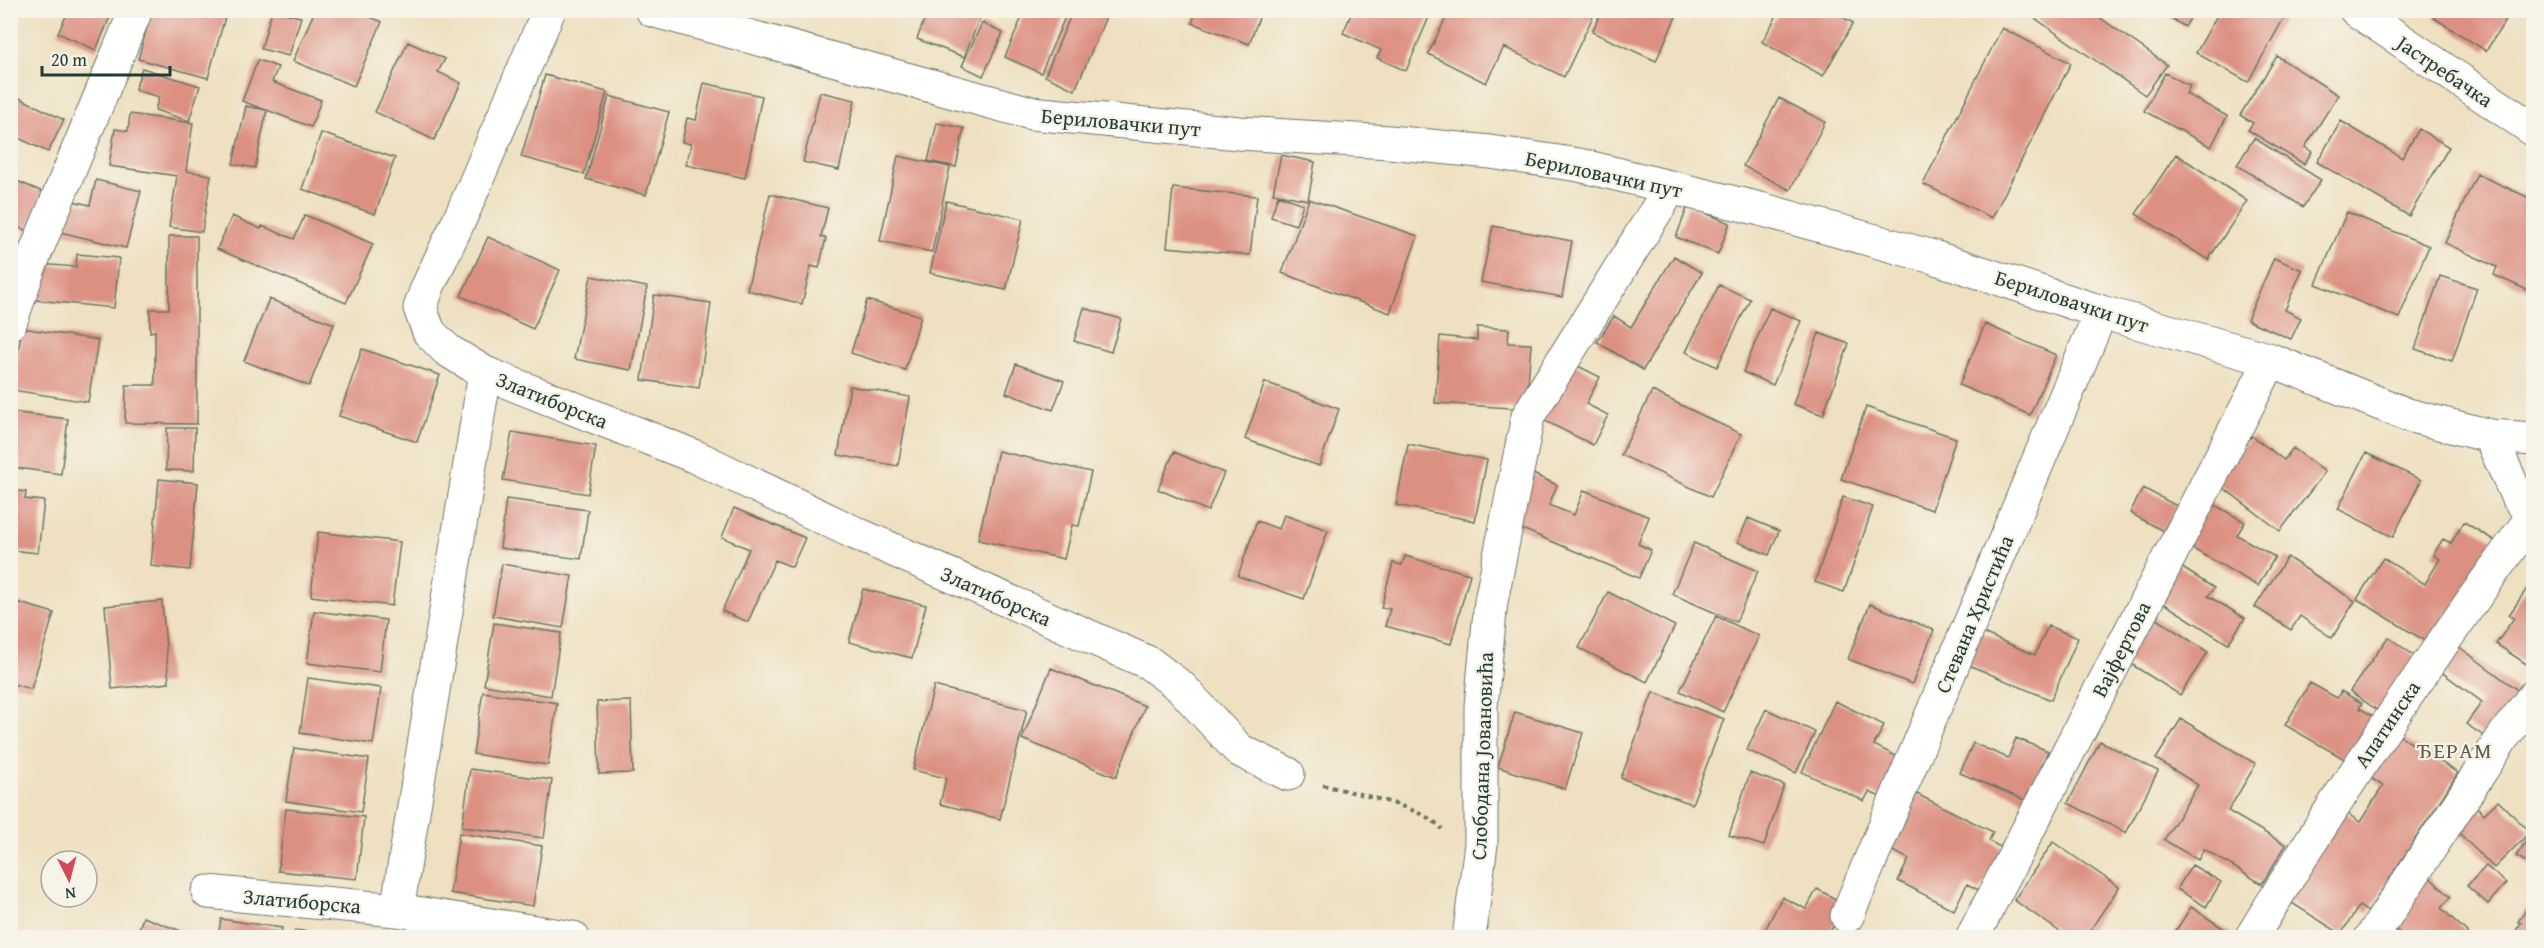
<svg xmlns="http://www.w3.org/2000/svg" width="2544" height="948" font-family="'Gentium Book Plus',serif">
  <rect width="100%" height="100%" fill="#f7f3e8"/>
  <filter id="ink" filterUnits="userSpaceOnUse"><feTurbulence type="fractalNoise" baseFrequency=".0167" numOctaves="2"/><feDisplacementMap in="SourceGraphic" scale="12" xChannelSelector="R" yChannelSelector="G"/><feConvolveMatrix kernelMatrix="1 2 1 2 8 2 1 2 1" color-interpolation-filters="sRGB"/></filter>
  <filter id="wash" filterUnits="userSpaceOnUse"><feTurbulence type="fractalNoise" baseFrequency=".008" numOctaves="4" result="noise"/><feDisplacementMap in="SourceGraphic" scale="24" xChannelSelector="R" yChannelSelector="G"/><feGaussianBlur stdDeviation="1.35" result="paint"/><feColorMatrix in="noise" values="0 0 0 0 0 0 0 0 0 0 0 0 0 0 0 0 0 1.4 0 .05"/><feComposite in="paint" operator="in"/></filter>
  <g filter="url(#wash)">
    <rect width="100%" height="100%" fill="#eee0c0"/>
    <g id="blocks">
      <path fill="#dc9082" d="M 69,10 L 113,10 L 96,50 L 58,33 Z
        M 152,10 L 227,10 L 208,78 L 138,59 Z
        M 272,10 L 301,17 L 289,56 L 261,49 Z
        M 315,10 L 353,10 L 382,22 L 354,86 L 293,61 Z
        M 928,10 L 983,10 L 964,57 L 917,39 Z
        M 1025,10 L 1068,10 L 1041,73 L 1005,57 Z
        M 1073,10 L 1109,10 L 1075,90 L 1045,76 Z
        M 1197,10 L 1262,10 L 1249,44 L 1192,23 Z
        M 1353,10 L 1432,10 L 1406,71 L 1377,58 L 1381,50 L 1343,33 Z
        M 1450,10 L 1521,12 L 1596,10 L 1564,77 L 1504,47 L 1486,83 L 1428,54 Z
        M 1602,10 L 1679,10 L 1656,61 L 1592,32 Z
        M 1780,10 L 1831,10 L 1853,23 L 1823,76 L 1762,42 Z
        M 2023,10 L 2089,10 L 2167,65 L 2145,95 Z
        M 2157,10 L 2195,10 L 2185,27 Z
        M 2220,10 L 2275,10 L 2285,16 L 2248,82 L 2196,53 Z
        M 2439,10 L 2512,10 L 2486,51 L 2434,18 Z
        M 982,23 L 1003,33 L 983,76 L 962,66 Z
        M 2002,28 L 2071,63 L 1992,218 L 1923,184 Z
        M 408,42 L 445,59 L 438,72 L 461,83 L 434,140 L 375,112 Z
        M 2277,56 L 2338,95 L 2305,147 L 2312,152 L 2304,164 L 2248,130 L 2253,123 L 2240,115 Z
        M 258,60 L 278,67 L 272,82 L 321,100 L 311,127 L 267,110 L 255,168 L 233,164 L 246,106 L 266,110 L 242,101 Z
        M 142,68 L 200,86 L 189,121 L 155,110 L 159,97 L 135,90 Z
        M 2165,73 L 2190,86 L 2186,94 L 2227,116 L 2211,147 L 2144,111 Z
        M 545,75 L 607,92 L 584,174 L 521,157 Z
        M 704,83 L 762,96 L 745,178 L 686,165 L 691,144 L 682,142 L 687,118 L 696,120 Z
        M 820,92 L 855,100 L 839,170 L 803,162 Z
        M 10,93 L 64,120 L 48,152 L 10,134 Z
        M 609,96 L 669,112 L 646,195 L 586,179 Z
        M 1779,98 L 1825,122 L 1790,190 L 1743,166 Z
        M 130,114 L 193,123 L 186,171 L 211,175 L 202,232 L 169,227 L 177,176 L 109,166 L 115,129 L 128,131 Z
        M 2341,121 L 2402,158 L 2419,129 L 2449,147 L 2409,216 L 2317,162 Z
        M 937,123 L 964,128 L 956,167 L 928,161 Z
        M 321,133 L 395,158 L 375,214 L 302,189 Z
        M 2254,138 L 2321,180 L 2303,207 L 2237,165 Z
        M 2176,154 L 2247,201 L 2208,260 L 2136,214 Z
        M 1281,155 L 1315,162 L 1308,200 L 1273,193 Z
        M 898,156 L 950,167 L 932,252 L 880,241 Z
        M 10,165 L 17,168 L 12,179 L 43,192 L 27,231 L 10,224 Z
        M 2477,174 L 2534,200 L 2534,293 L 2494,275 L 2497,267 L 2445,243 Z
        M 96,180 L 141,191 L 126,248 L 56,231 L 64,199 L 90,205 Z
        M 1173,188 L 1257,196 L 1250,255 L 1167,247 Z
        M 770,194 L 828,208 L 821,237 L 826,238 L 819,268 L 811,266 L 802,304 L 747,290 Z
        M 1278,195 L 1303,204 L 1296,225 L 1271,217 Z
        M 1309,199 L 1418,236 L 1390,313 L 1282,273 Z
        M 946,201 L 1023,219 L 1006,290 L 930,273 Z
        M 1688,206 L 1730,223 L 1718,254 L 1676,237 Z
        M 2347,212 L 2429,246 L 2399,318 L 2316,284 Z
        M 305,215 L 373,244 L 346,303 L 217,249 L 232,216 L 261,229 L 262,226 L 294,239 Z
        M 1493,226 L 1572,241 L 1562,297 L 1481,282 Z
        M 169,236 L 197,236 L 197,424 L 125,423 L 126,385 L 155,385 L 155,331 L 150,332 L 150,309 L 169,309 Z
        M 488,237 L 560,270 L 533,329 L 461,296 Z
        M 10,254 L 17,257 L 10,270 Z
        M 77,254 L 119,258 L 114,308 L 36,300 L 39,264 L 76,267 Z
        M 1674,256 L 1702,273 L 1643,370 L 1597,342 L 1614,316 L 1631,327 Z
        M 2274,258 L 2302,270 L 2285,310 L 2301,318 L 2291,339 L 2247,320 Z
        M 591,276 L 647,287 L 631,370 L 574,359 Z
        M 2440,276 L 2477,288 L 2452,361 L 2415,349 Z
        M 1719,285 L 1750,299 L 1717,367 L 1686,352 Z
        M 654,295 L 711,303 L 699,388 L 642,380 Z
        M 269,299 L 334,324 L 309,386 L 244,361 Z
        M 867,300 L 921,316 L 905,370 L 851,353 Z
        M 1084,308 L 1121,319 L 1111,352 L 1074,341 Z
        M 1770,308 L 1801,321 L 1773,385 L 1743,372 Z
        M 1985,324 L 2056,355 L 2030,415 L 1959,385 Z
        M 1477,327 L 1509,329 L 1508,343 L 1531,344 L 1526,409 L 1435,403 L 1440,336 L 1477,340 Z
        M 22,328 L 98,340 L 88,402 L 12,390 Z
        M 1819,333 L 1849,344 L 1823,415 L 1793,404 Z
        M 362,349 L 440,375 L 417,442 L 339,416 Z
        M 1568,361 L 1600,377 L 1586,404 L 1608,415 L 1593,445 L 1539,418 Z
        M 1016,364 L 1064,381 L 1053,410 L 1006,393 Z
        M 1265,382 L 1339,409 L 1319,466 L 1245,439 Z
        M 850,386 L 910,397 L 898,466 L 838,455 Z
        M 1652,391 L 1741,434 L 1711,497 L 1621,455 Z
        M 1866,407 L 1956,438 L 1932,510 L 1841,479 Z
        M 10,412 L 68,419 L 61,474 L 10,467 Z
        M 167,428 L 195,428 L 194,471 L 166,470 Z
        M 512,432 L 596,446 L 588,494 L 503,480 Z
        M 2252,436 L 2284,460 L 2293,448 L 2325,472 L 2280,531 L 2216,482 Z
        M 1408,444 L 1487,460 L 1475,521 L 1396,505 Z
        M 998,451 L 1091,472 L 1079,526 L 1072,525 L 1064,559 L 978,540 Z
        M 1174,452 L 1224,473 L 1208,511 L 1158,489 Z
        M 2366,453 L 2421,480 L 2393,537 L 2338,509 Z
        M 1531,473 L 1557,485 L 1549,505 L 1574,515 L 1584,490 L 1649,517 L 1638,544 L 1651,550 L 1639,578 L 1510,524 Z
        M 159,479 L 198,483 L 190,570 L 151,566 Z
        M 2143,488 L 2177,506 L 2163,531 L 2130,513 Z
        M 10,490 L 26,492 L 25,499 L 44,501 L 38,553 L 10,550 Z
        M 1843,497 L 1873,507 L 1844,592 L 1815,582 Z
        M 506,499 L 588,510 L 581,559 L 500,548 Z
        M 2206,500 L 2245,522 L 2237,535 L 2275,557 L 2258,586 L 2181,542 Z
        M 734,508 L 805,538 L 792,567 L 775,560 L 748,622 L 722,611 L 749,549 L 722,537 Z
        M 1284,515 L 1328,530 L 1304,599 L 1238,576 L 1257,521 L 1279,529 Z
        M 1748,518 L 1779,531 L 1769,555 L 1738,542 Z
        M 2464,522 L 2497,542 L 2433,646 L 2357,599 L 2383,558 L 2425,584 L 2440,559 L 2433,555 L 2443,539 L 2451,543 Z
        M 318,532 L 400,542 L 392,606 L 311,596 Z
        M 1694,543 L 1758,571 L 1736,622 L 1672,594 Z
        M 1405,556 L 1470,574 L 1451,644 L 1385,626 L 1390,609 L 1381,608 L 1393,563 L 1402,565 Z
        M 2287,557 L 2355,601 L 2332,638 L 2300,616 L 2291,630 L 2255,607 Z
        M 2173,562 L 2214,588 L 2208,596 L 2245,618 L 2228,644 L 2152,596 Z
        M 502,564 L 572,576 L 563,628 L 493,616 Z
        M 2534,578 L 2534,669 L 2496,644 L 2514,618 L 2509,615 Z
        M 863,589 L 926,605 L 912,658 L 849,642 Z
        M 1608,592 L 1675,626 L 1647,682 L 1579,648 Z
        M 10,600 L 54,613 L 31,689 L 10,683 Z
        M 162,601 L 169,683 L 112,689 L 105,606 Z
        M 1870,604 L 1934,630 L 1912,684 L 1848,659 Z
        M 314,611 L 386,620 L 380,672 L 307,663 Z
        M 2151,615 L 2208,652 L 2180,695 L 2123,659 Z
        M 1716,616 L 1759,636 L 1723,712 L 1680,691 Z
        M 494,623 L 561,633 L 551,696 L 484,685 Z
        M 2048,626 L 2078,638 L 2051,700 L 1957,660 L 1971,628 L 2035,655 Z
        M 2388,637 L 2422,661 L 2384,715 L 2350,691 Z
        M 2454,643 L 2524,695 L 2490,740 L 2466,724 L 2482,702 L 2436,668 Z
        M 1051,668 L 1145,706 L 1116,777 L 1022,739 Z
        M 308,678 L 381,688 L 373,744 L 300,733 Z
        M 2310,683 L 2337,698 L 2341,691 L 2362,703 L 2359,708 L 2379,719 L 2353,764 L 2285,725 Z
        M 934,686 L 1027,710 L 1000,819 L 940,804 L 946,778 L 913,770 Z
        M 483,692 L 557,703 L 548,765 L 473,754 Z
        M 1653,692 L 1724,719 L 1692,804 L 1621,778 Z
        M 631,701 L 633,773 L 599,774 L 597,702 Z
        M 1835,701 L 1884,725 L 1874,745 L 1902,759 L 1883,798 L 1869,792 L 1864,801 L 1802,772 Z
        M 1766,709 L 1815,732 L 1796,773 L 1747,750 Z
        M 1515,712 L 1583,733 L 1565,789 L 1498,767 Z
        M 2181,719 L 2256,764 L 2228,811 L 2286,845 L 2262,884 L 2204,849 L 2198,860 L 2164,840 L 2198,785 L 2156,759 Z
        M 2397,734 L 2458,773 L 2368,912 L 2359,906 L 2341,934 L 2287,900 L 2339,808 L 2360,822 L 2383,786 L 2369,777 Z
        M 2016,738 L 2048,751 L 2027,801 L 1960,773 L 1973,743 L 2008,758 Z
        M 2100,741 L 2158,771 L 2126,833 L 2068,803 Z
        M 294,748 L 369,759 L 361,812 L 286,801 Z
        M 470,769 L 552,780 L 544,838 L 462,827 Z
        M 1750,773 L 1784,785 L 1764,846 L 1729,835 Z
        M 1913,792 L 1993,832 L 1989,841 L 2002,848 L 1980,891 L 1967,884 L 1954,910 L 1898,881 L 1909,859 L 1885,847 Z
        M 2471,801 L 2484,814 L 2498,801 L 2530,832 L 2494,868 L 2449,823 Z
        M 286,809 L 364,817 L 357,879 L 278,871 Z
        M 2534,830 L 2534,867 L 2516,856 Z
        M 459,833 L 542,846 L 533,906 L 450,893 Z
        M 2053,842 L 2119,887 L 2085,938 L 2069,938 L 2014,900 Z
        M 2192,865 L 2221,882 L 2206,907 L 2177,889 Z
        M 2486,866 L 2506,883 L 2488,904 L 2467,886 Z
        M 2427,875 L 2451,897 L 2441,908 L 2468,933 L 2463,938 L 2405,938 L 2386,920 Z
        M 1817,889 L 1845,904 L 1827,938 L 1761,938 L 1782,897 L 1806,909 Z
        M 2534,896 L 2534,938 L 2511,938 L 2521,923 L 2518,922 Z
        M 2191,907 L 2238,938 L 2171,938 Z
        M 143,917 L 197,937 L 197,938 L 136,938 Z
        M 221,919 L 282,928 L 280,938 L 218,938 Z
        M 295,930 L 340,936 L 340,938 L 294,938 Z"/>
    </g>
  </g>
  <g filter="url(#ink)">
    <use href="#blocks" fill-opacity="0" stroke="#677665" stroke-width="1.5"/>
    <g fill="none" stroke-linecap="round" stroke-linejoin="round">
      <defs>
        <path id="minor" d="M 549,10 L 463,212 L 428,286 L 420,308 L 429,332 L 447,350 L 485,373 L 696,457 L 855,533 L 1149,663 L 1181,687 L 1239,750 L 1288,774
          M 652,10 L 1031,113 L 1239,133 L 1389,142 L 1490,152 L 1579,165 L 1760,209 L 1933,257 L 2101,312 L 2271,360 L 2408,415 L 2490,436 L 2534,439
          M 2356,10 L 2534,130
          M 10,323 L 29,268 L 136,10
          M 2490,436 L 2517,496 L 2534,517
          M 208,892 L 397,910 L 573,938
          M 397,910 L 485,373
          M 1847,916 L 2101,312
          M 1469,938 L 1481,844 L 1481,706 L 1491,601 L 1528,416 L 1671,187
          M 1972,938 L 2271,360
          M 2251,938 C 2339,793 2433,653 2533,516
          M 2371,938 L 2503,737 L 2534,696"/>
      </defs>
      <use href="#minor" stroke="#677665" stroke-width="35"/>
      <path stroke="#677665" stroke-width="4" stroke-dasharray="4.5 4.5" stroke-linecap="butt" d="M 1323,785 C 1353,793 1423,806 1442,829"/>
      <use href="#minor" stroke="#fff" stroke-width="33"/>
    </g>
  </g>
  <g text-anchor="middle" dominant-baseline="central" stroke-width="4.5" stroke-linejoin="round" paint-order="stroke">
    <g font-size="21" fill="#1f3d34" stroke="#f7f3e8">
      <text transform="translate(2445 71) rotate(34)">Јастребачка</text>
      <text transform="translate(1121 122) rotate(5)">Бериловачки пут</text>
      <text transform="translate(1604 174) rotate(12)">Бериловачки пут</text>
      <text transform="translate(2072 301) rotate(18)">Бериловачки пут</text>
      <text transform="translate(552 400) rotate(22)">Златиборска</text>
      <text transform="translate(996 596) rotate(24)">Златиборска</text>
      <text transform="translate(1974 614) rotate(-67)">Стевана Христића</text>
      <text transform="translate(2121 649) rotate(-63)">Вајфертова</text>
      <text transform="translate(2387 724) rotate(-56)">Апатинска</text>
      <text transform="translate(1482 756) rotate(-88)">Слободана Јовановића</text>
      <text transform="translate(302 901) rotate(5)">Златиборска</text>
    </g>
    <g font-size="22" letter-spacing="1.5" fill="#615a4f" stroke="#f7f3e8">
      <text x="2455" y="750">ЂЕРАМ</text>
    </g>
  </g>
  <rect width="2544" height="948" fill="none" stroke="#f7f3e8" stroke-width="36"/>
  <g transform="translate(69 879) rotate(174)"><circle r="28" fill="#f7f3e8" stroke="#a1aaa0" stroke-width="1.5"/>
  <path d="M0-4.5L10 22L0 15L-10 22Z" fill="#d1495b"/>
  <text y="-9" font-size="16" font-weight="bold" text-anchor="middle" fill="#1f3d34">N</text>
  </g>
  <path d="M42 66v9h128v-9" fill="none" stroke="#1f3d34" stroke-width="3"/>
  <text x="51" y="66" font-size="18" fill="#1f3d34" stroke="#f7f3e8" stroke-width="4.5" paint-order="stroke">20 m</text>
</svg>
